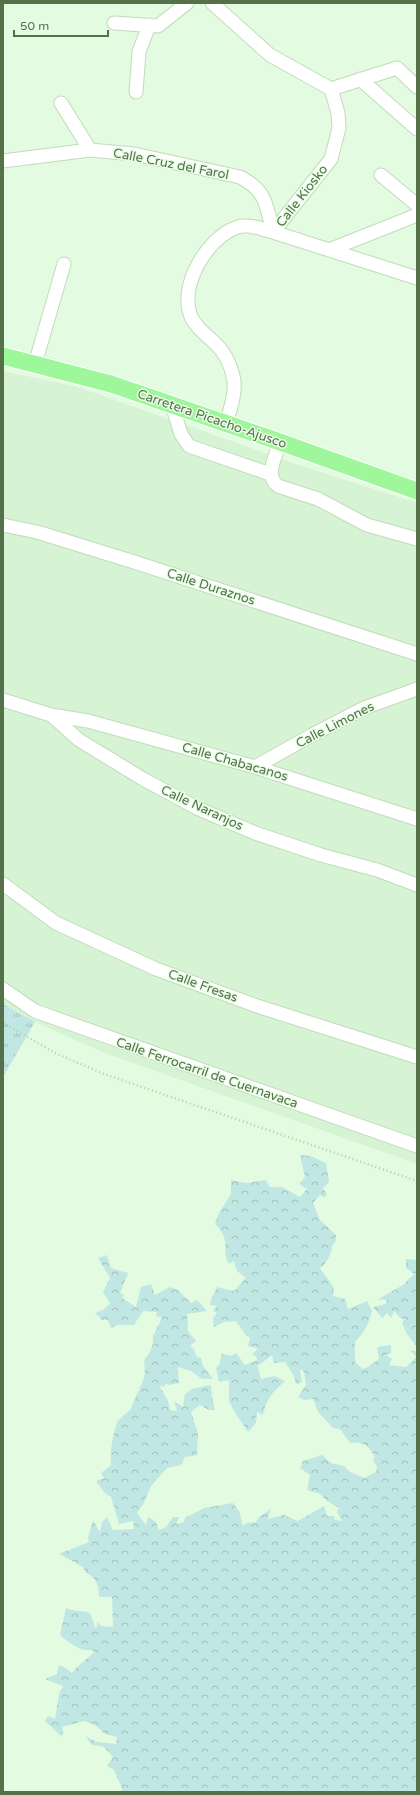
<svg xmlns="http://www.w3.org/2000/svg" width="420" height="1795" font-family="'Varela Round',sans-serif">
  <defs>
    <pattern id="grass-tufts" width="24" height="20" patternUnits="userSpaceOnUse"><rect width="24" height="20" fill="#c1e7e4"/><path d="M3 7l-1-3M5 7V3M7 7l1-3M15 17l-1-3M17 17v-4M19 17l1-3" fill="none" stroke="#a0c0bb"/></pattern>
    <pattern id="forest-crowns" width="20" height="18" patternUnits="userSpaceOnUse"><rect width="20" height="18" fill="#c1e7e4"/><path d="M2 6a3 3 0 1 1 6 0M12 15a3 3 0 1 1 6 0" fill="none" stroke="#a0c0bb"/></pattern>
  </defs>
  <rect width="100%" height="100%" fill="#e3fbe1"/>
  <path fill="#d6f4d3" d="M 3,371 L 78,387 L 296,464 L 417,503 L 417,1164 L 102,1052 L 35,1022 L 3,1004 Z"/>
  <path fill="url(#grass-tufts)" d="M 3,1004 L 35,1022 L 3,1077 Z"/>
  <path fill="url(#forest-crowns)" d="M 300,1155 L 311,1156 L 326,1163 L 329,1182 L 323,1188 L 327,1195 L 324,1197 L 320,1195 L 313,1203 L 320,1220 L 336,1235 L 336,1241 L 332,1246 C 332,1253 326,1265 320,1268 L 334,1288 L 333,1296 L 345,1299 L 348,1309 L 367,1301 L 372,1311 C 369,1323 364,1333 355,1342 L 355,1362 L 362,1369 L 368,1367 L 379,1359 L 377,1347 L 391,1345 L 391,1353 L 386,1355 L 392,1359 L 389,1365 L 406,1367 L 416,1357 L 410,1350 L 417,1351 L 417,1792 L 121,1792 L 122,1788 L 114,1770 L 107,1766 L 113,1757 L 104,1747 L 92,1745 L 85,1736 L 97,1742 L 116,1744 L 117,1737 L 105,1734 L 95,1725 L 84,1721 L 62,1727 L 63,1731 L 62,1737 L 45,1721 L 48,1716 L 55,1719 L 59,1694 L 63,1686 L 45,1679 L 57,1674 L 59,1665 L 64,1667 L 72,1673 C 78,1664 86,1661 94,1652 L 92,1650 C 81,1652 69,1643 60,1635 L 66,1608 C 74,1612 82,1610 90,1613 L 96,1629 L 98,1622 L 101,1626 L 113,1627 L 112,1597 L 99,1597 C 99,1587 97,1577 86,1573 L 83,1567 L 59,1554 L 89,1542 L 88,1538 L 93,1520 L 100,1532 L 102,1522 L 107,1517 L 113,1530 L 134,1529 L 133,1521 L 119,1524 L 111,1497 L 105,1493 L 96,1481 L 104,1478 L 101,1473 L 111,1465 C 110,1451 112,1437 117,1423 C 119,1418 126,1414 130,1410 C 132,1407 132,1404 134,1401 C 141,1383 147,1381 144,1360 L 149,1354 L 153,1344 L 153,1336 L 162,1318 L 156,1316 L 157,1312 L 143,1311 L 134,1325 L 117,1325 L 111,1328 L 108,1320 L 102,1320 L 95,1313 L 103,1310 L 110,1303 L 103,1292 L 110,1278 L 98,1258 L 107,1255 L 111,1268 L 128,1273 L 120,1293 L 124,1294 L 122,1298 L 136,1307 L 141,1287 L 151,1284 L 155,1295 L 170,1287 L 178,1290 L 191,1303 L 197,1300 L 207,1311 L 187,1314 L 188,1331 L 196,1341 L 190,1346 L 194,1349 L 196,1356 L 201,1358 L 203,1366 L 213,1379 L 202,1379 L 191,1371 L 178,1367 L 179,1383 L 169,1385 L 166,1383 L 164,1387 L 159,1385 L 168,1401 L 170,1410 L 177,1411 L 174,1401 L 183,1407 L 185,1394 L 192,1389 L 211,1385 L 212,1396 L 215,1410 L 209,1410 L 200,1405 L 191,1412 L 198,1433 L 197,1455 L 185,1457 L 181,1465 L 167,1468 L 151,1486 L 144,1503 L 137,1513 L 146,1525 L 148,1517 L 156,1522 L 159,1530 L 166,1527 L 173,1517 L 179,1517 L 176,1524 L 184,1522 L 185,1518 L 204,1508 L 233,1503 L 239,1511 L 243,1526 L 246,1523 L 256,1522 L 259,1517 L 271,1509 L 267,1519 L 284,1515 L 298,1521 L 324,1506 L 327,1516 L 334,1516 L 335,1520 L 342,1521 L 337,1512 L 339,1508 L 327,1501 L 320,1494 L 307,1490 L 310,1475 L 300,1468 L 303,1461 L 322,1455 L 331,1463 L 344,1466 L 350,1472 L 364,1478 L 376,1472 L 377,1467 L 373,1461 L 375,1457 C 367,1444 364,1442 350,1443 L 340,1429 L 333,1428 L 318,1412 L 313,1399 L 304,1400 L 298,1397 L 306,1385 L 304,1372 L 300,1369 L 302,1382 L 296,1384 L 294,1376 L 285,1362 L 274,1363 L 272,1355 L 262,1363 L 257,1365 L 261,1379 L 275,1376 L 285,1381 C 272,1393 267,1398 263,1415 L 257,1412 L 256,1423 L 248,1432 L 234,1411 L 229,1401 L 229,1380 L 219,1382 L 216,1368 L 219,1365 L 222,1354 L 231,1356 L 236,1353 L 245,1365 L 257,1360 L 256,1356 L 252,1355 L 258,1348 L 248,1346 L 250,1338 L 245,1334 L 236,1321 L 224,1322 L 214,1327 L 213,1318 L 217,1313 L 213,1311 L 217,1306 L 210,1305 L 211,1299 L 217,1287 L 234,1291 L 246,1278 L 237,1271 L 234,1261 L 229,1264 C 220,1250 233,1242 215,1224 L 219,1213 L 231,1194 L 231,1180 L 246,1183 L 266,1180 L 270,1187 L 282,1187 L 300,1197 L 307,1189 L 299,1184 L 305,1177 Z
    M 406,1259 L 417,1260 L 416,1266 L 417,1347 L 407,1334 L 402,1323 L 404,1319 L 400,1318 L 394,1311 L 391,1318 L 387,1313 L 382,1318 L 373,1307 L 386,1304 L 387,1299 L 377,1300 L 403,1285 L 414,1274 L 406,1268 Z"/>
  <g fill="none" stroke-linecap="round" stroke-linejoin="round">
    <defs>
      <path id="minor" d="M 212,3 L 270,55 L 331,89
        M 114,23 L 158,26 L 187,3
        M 360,79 L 417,129
        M 331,89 L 397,68 L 417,87
        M 136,92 L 139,52 L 149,25
        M 61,103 L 90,150
        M 3,161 L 90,150 L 134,154 L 240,177 C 267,191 266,205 273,232 L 417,278
        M 381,175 L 417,205
        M 329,250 L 417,215
        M 35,364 L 64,264
        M 172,405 L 181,434 L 189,446 L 270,474
        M 226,424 C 230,409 237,391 233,376 C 231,367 227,358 222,351 C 212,338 195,329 190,314 C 180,284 207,239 235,228 C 248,223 261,229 273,232 L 331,159 L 339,128 L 338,113 L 331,89
        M 280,442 C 276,456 264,475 278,486 L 318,499 L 367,525 L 417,539
        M 3,525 L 37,532 L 131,561 L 417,654
        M 3,700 L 51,715 L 79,740 L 143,779 L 197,808 L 255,833 L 321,855 L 377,870 L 417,885
        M 51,715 L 88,721 L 255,767 L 417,819
        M 255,767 L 312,735 L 364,708 L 417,689
        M 3,884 L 56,923 L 156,969 L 257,1006 L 417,1057
        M 3,989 L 35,1011 L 417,1146"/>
      <path id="major" d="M 3,356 L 111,384 L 280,442 L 417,491"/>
    </defs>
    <use href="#minor" stroke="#c1dbbb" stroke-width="15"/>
    <use href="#major" stroke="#fff" stroke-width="19"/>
    <path stroke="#add39e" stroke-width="2.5" stroke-dasharray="1 3" stroke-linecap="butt" d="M 3,1023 L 55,1053 L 104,1074 L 417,1181"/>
    <use href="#minor" stroke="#fff" stroke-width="13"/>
    <use href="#major" stroke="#9ff79c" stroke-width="17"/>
  </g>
  <g text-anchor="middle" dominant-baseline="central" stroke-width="3" stroke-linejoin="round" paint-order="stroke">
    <g font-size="13" fill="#557149" stroke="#e8fee7">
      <text transform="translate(171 164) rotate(11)">Calle Cruz del Farol</text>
      <text transform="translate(302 196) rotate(-52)">Calle Kiosko</text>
      <text transform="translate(212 419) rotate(19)">Carretera Picacho-Ajusco</text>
      <text transform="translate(211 587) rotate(18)">Calle Duraznos</text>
      <text transform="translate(335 725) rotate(-27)">Calle Limones</text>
      <text transform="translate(235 762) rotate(16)">Calle Chabacanos</text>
      <text transform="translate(202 808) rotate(25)">Calle Naranjos</text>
      <text transform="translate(203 986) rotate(20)">Calle Fresas</text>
      <text transform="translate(207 1073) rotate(19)">Calle Ferrocarril de Cuernavaca</text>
    </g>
  </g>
  <rect width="420" height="1795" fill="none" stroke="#557149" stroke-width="8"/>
  <path d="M14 30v6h94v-6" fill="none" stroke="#557149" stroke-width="2"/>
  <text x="20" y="30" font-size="12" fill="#557149" stroke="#e8fee7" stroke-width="3" paint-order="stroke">50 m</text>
</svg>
